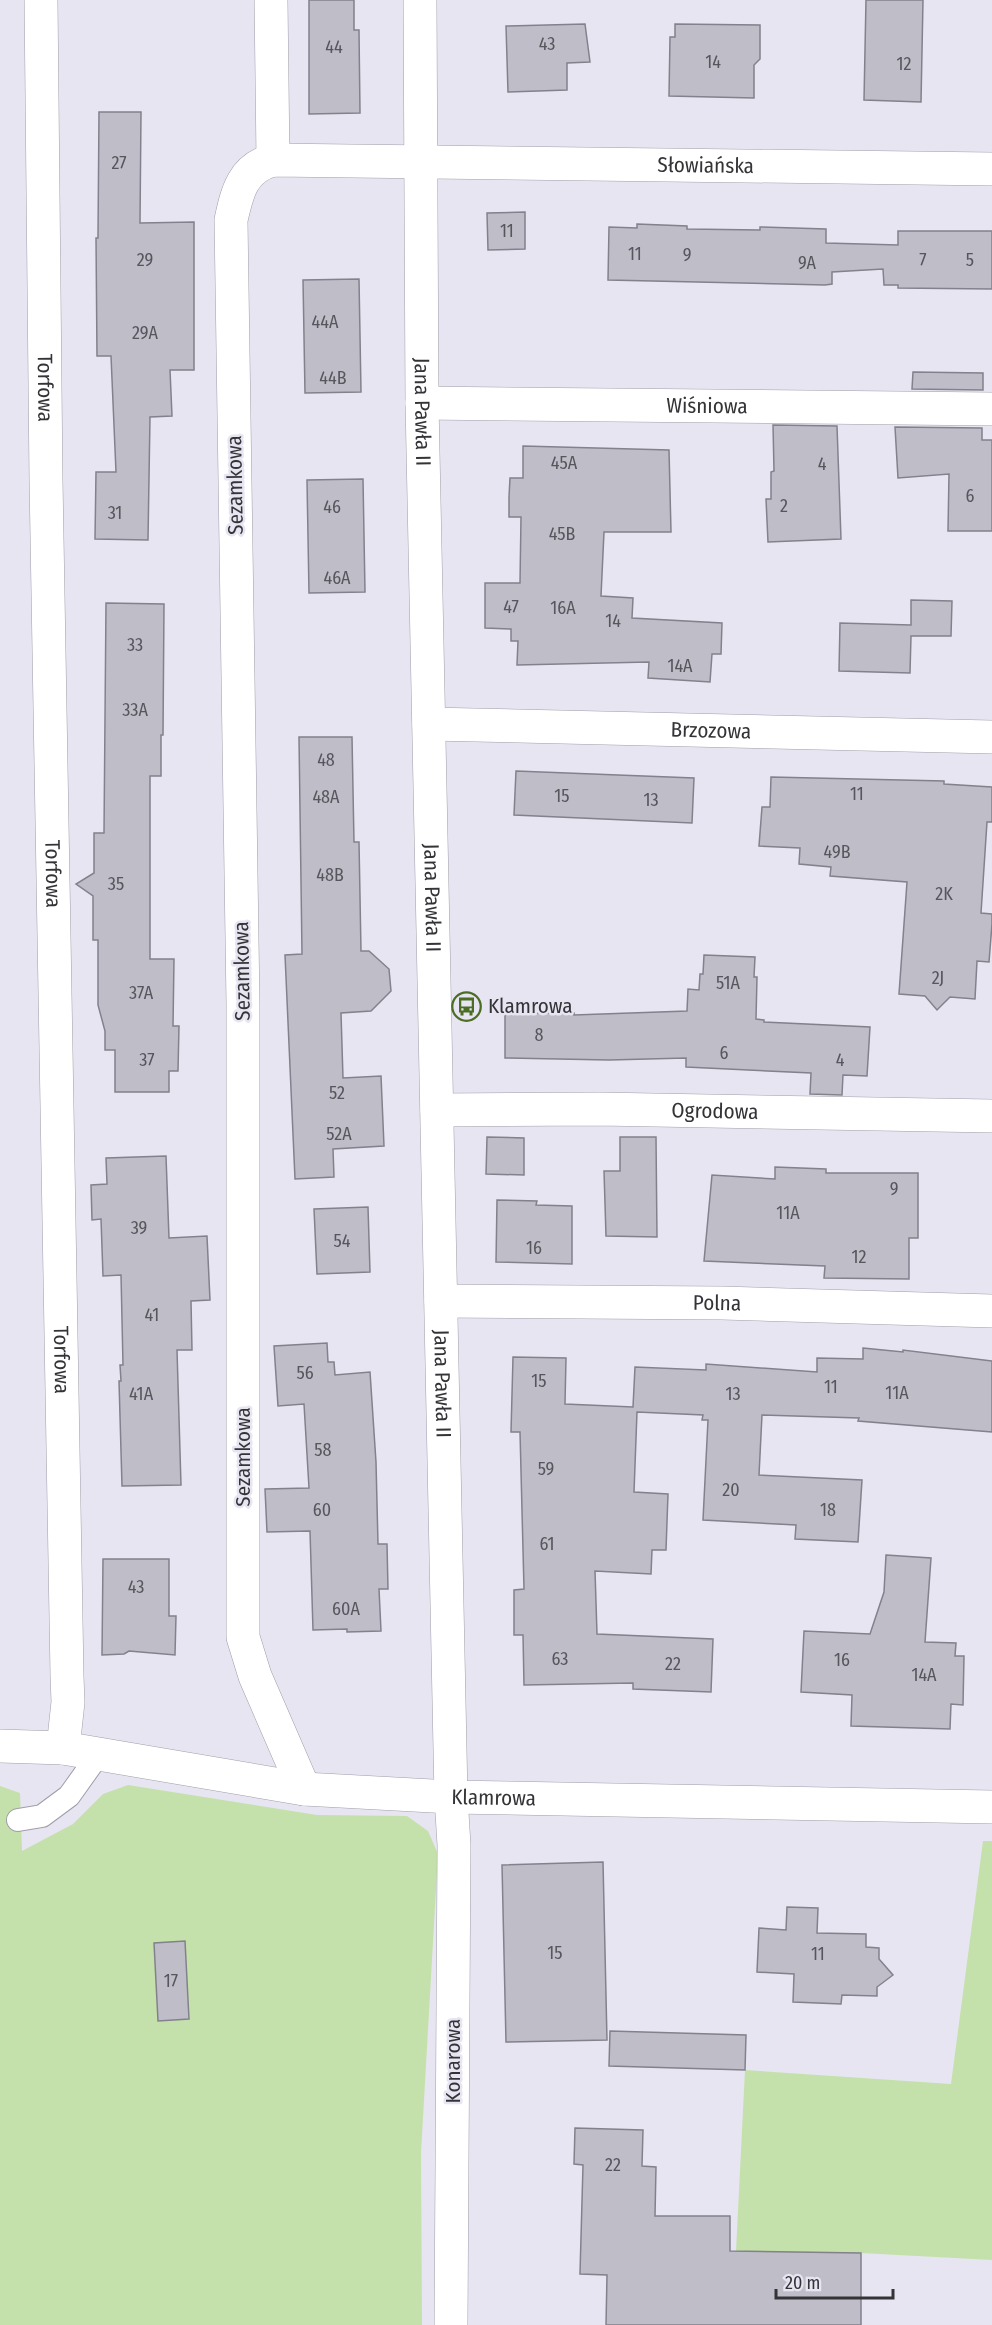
<svg xmlns="http://www.w3.org/2000/svg" width="992" height="2325" font-family="'Fira Sans Condensed',sans-serif">
  <rect width="100%" height="100%" fill="#e7e5f1"/>
  <path fill="#c5e1ab" d="M 128,1785 L 317,1815 L 407,1816 L 428,1831 L 438,1854 L 421,2153 L 422,2325 L 0,2325 L 0,1786 L 20,1793 L 22,1851 L 73,1824 L 103,1794 Z
    M 983,1841 L 992,1841 L 992,2260 L 861,2253 L 736,2251 L 745,2070 L 951,2084 Z"/>
  <path fill="#bfbdc8" stroke="#83818b" stroke-width="1.5" d="M 309,0 L 354,0 L 354,30 L 359,30 L 360,113 L 309,114 Z
    M 866,0 L 923,0 L 921,102 L 864,100 Z
    M 585,24 L 590,62 L 567,63 L 567,90 L 508,92 L 506,26 Z
    M 675,24 L 760,25 L 760,59 L 754,65 L 754,98 L 669,96 L 670,37 L 675,37 Z
    M 99,112 L 141,112 L 140,223 L 194,222 L 194,370 L 170,370 L 172,416 L 150,417 L 148,540 L 95,539 L 96,472 L 116,472 L 111,356 L 97,356 L 96,238 L 98,238 Z
    M 525,212 L 525,249 L 488,250 L 487,213 Z
    M 637,224 L 687,226 L 687,229 L 760,230 L 760,227 L 826,229 L 826,243 L 898,245 L 898,231 L 992,231 L 992,289 L 898,288 L 898,285 L 884,285 L 883,269 L 832,272 L 832,284 L 825,285 L 608,280 L 609,227 L 637,228 Z
    M 359,279 L 361,392 L 305,393 L 303,280 Z
    M 913,372 L 983,373 L 983,390 L 912,389 Z
    M 773,425 L 837,426 L 841,539 L 768,542 L 766,499 L 771,499 L 771,472 L 774,471 Z
    M 895,427 L 982,428 L 982,440 L 992,440 L 992,531 L 948,531 L 949,474 L 898,478 Z
    M 523,446 L 669,450 L 671,532 L 604,532 L 601,596 L 633,598 L 632,618 L 722,623 L 721,654 L 712,654 L 710,682 L 648,678 L 649,662 L 517,665 L 518,641 L 511,641 L 511,629 L 485,628 L 485,583 L 520,583 L 521,517 L 509,517 L 509,497 L 510,478 L 523,478 Z
    M 363,479 L 365,592 L 309,593 L 307,480 Z
    M 911,600 L 952,601 L 951,636 L 911,636 L 910,673 L 839,671 L 840,623 L 911,625 Z
    M 106,603 L 164,604 L 163,735 L 161,735 L 161,776 L 150,776 L 150,959 L 174,959 L 173,1026 L 179,1026 L 178,1071 L 169,1071 L 169,1092 L 115,1092 L 115,1050 L 105,1050 L 105,1031 L 98,1005 L 98,940 L 93,940 L 93,896 L 76,884 L 94,873 L 94,833 L 104,833 Z
    M 299,737 L 352,737 L 354,842 L 359,842 L 361,951 L 369,951 L 389,969 L 391,991 L 371,1011 L 341,1013 L 343,1078 L 381,1076 L 384,1146 L 333,1149 L 334,1177 L 295,1179 L 285,955 L 302,954 Z
    M 516,771 L 694,778 L 692,823 L 514,815 Z
    M 771,777 L 944,781 L 944,784 L 992,787 L 992,822 L 987,822 L 981,913 L 992,914 L 992,924 L 989,962 L 977,961 L 975,999 L 950,997 L 937,1010 L 925,996 L 899,994 L 907,882 L 830,876 L 831,867 L 799,864 L 800,848 L 759,846 L 762,807 L 770,807 Z
    M 704,955 L 755,957 L 754,977 L 757,977 L 756,1019 L 764,1020 L 764,1022 L 870,1027 L 867,1076 L 843,1075 L 842,1095 L 810,1094 L 811,1073 L 686,1067 L 686,1058 L 609,1060 L 505,1058 L 505,1013 L 574,1013 L 574,1015 L 687,1011 L 688,989 L 699,990 L 700,974 L 703,974 Z
    M 487,1137 L 524,1138 L 524,1175 L 486,1174 Z
    M 620,1137 L 656,1137 L 657,1237 L 606,1236 L 604,1171 L 620,1171 Z
    M 166,1156 L 169,1238 L 207,1236 L 210,1300 L 191,1301 L 192,1350 L 177,1350 L 181,1485 L 122,1486 L 119,1381 L 121,1381 L 120,1365 L 123,1365 L 121,1275 L 103,1276 L 101,1219 L 92,1220 L 91,1185 L 107,1184 L 106,1158 Z
    M 775,1167 L 826,1169 L 826,1173 L 918,1173 L 918,1238 L 909,1238 L 909,1279 L 824,1278 L 825,1266 L 704,1261 L 712,1175 L 775,1179 Z
    M 497,1200 L 537,1201 L 536,1205 L 572,1206 L 572,1264 L 496,1262 Z
    M 368,1207 L 370,1272 L 317,1274 L 314,1209 Z
    M 327,1343 L 328,1362 L 334,1362 L 335,1375 L 370,1372 L 376,1462 L 378,1544 L 387,1544 L 388,1589 L 379,1589 L 381,1631 L 347,1632 L 347,1629 L 313,1630 L 310,1531 L 267,1532 L 265,1489 L 309,1488 L 304,1404 L 278,1406 L 274,1346 Z
    M 863,1348 L 903,1352 L 903,1350 L 992,1361 L 992,1432 L 858,1421 L 859,1418 L 762,1415 L 759,1475 L 862,1480 L 858,1542 L 795,1539 L 796,1525 L 703,1520 L 708,1420 L 702,1420 L 703,1415 L 637,1412 L 634,1492 L 668,1494 L 666,1550 L 652,1550 L 651,1574 L 595,1571 L 597,1634 L 713,1639 L 711,1692 L 633,1689 L 633,1683 L 524,1685 L 523,1635 L 514,1635 L 514,1590 L 524,1589 L 520,1432 L 511,1432 L 513,1357 L 566,1358 L 565,1404 L 633,1407 L 635,1367 L 706,1370 L 706,1364 L 817,1372 L 817,1358 L 863,1359 Z
    M 886,1555 L 931,1558 L 925,1642 L 956,1643 L 955,1656 L 964,1656 L 963,1705 L 951,1704 L 950,1729 L 851,1726 L 852,1695 L 801,1692 L 804,1631 L 870,1634 L 884,1592 Z
    M 103,1559 L 169,1559 L 169,1616 L 176,1616 L 175,1655 L 129,1651 L 124,1654 L 102,1655 Z
    M 603,1862 L 607,2040 L 506,2042 L 502,1865 Z
    M 787,1907 L 818,1908 L 817,1933 L 866,1934 L 866,1947 L 879,1948 L 879,1959 L 893,1975 L 877,1987 L 877,1996 L 842,1995 L 841,2004 L 793,2002 L 794,1974 L 757,1972 L 759,1928 L 786,1930 Z
    M 185,1941 L 189,2019 L 158,2021 L 154,1943 Z
    M 610,2031 L 746,2035 L 745,2070 L 609,2066 Z
    M 575,2128 L 643,2130 L 642,2166 L 656,2167 L 655,2216 L 730,2216 L 730,2251 L 861,2253 L 861,2325 L 606,2325 L 607,2275 L 580,2274 L 583,2165 L 574,2164 Z"/>
  <g fill="none" stroke-linecap="round" stroke-linejoin="round">
    <defs>
      <path id="service" d="M 18,1820 L 42,1816 L 69,1796 L 99,1754"/>
      <g id="minor">
        <path id="s1" d="M 41,0 L 46,480 L 67,1676 L 68,1702 L 63,1748"/>
        <path d="M 271,0 L 273,160"/>
        <path id="s2" d="M 422,403 L 992,409"/>
        <path id="s3" d="M 429,724 L 992,737"/>
        <path id="s4" d="M 437,1110 L 599,1109 L 992,1116"/>
        <path id="s5" d="M 441,1301 L 722,1303 L 992,1311"/>
        <path d="M 0,1746 L 63,1748 L 304,1789 L 451,1797 L 454,1845 L 451,2325"/>
        <path id="s6" d="M 304,1789 L 255,1676 L 243,1637 L 243,1004 L 231,220 C 237,193 242,168 273,160 L 992,169"/>
      </g>
      <g id="tertiary">
        <path id="s7" d="M 420,0 L 422,403 L 451,1797 L 992,1807"/>
      </g>
    </defs>
    <use href="#service" stroke="#a09ea9" stroke-width="24"/>
    <use href="#minor" stroke="#a09ea9" stroke-width="34"/>
    <use href="#tertiary" stroke="#a09ea9" stroke-width="34"/>
    <use href="#service" stroke="#fff" stroke-width="22"/>
    <use href="#minor" stroke="#fff" stroke-width="33"/>
    <use href="#tertiary" stroke="#fff" stroke-width="33"/>
  </g>
  <defs>
    <symbol id="bus-ring" viewBox="-11 -11 22 22"><circle r="9.5" fill="#e7e5f1" stroke="#4c6d24" stroke-width="1.5"/><path d="M-5-6H5V4H4V6H2V4H-2V6H-4V4H-5ZM-3.5-4V0h7V-4ZM-3.5 1.2v1.5H-2V1.2ZM2 1.2v1.5H3.5V1.2Z" fill="#4c6d24"/></symbol>
  </defs>
  <g fill-rule="evenodd">
    <use href="#bus-ring" x="450" y="990" width="33" height="33"/>
  </g>
  <g text-anchor="middle" dominant-baseline="central" stroke-width="5" stroke-linejoin="round" paint-order="stroke">
    <g font-size="18" fill="#57565c">
      <text x="547" y="44">43</text>
      <text x="334" y="47">44</text>
      <text x="713" y="62">14</text>
      <text x="904" y="64">12</text>
      <text x="119" y="163">27</text>
      <text x="507" y="231">11</text>
      <text x="635" y="254">11</text>
      <text x="687" y="255">9</text>
      <text x="145" y="260">29</text>
      <text x="923" y="260">7</text>
      <text x="970" y="260">5</text>
      <text x="807" y="263">9A</text>
      <text x="325" y="322">44A</text>
      <text x="145" y="333">29A</text>
      <text x="333" y="378">44B</text>
      <text x="564" y="463">45A</text>
      <text x="822" y="464">4</text>
      <text x="970" y="496">6</text>
      <text x="784" y="506">2</text>
      <text x="332" y="507">46</text>
      <text x="115" y="513">31</text>
      <text x="562" y="534">45B</text>
      <text x="337" y="578">46A</text>
      <text x="511" y="607">47</text>
      <text x="563" y="608">16A</text>
      <text x="613" y="621">14</text>
      <text x="135" y="645">33</text>
      <text x="680" y="666">14A</text>
      <text x="135" y="710">33A</text>
      <text x="326" y="760">48</text>
      <text x="857" y="794">11</text>
      <text x="562" y="796">15</text>
      <text x="326" y="797">48A</text>
      <text x="651" y="800">13</text>
      <text x="837" y="852">49B</text>
      <text x="330" y="875">48B</text>
      <text x="116" y="884">35</text>
      <text x="944" y="894">2K</text>
      <text x="938" y="978">2J</text>
      <text x="728" y="983">51A</text>
      <text x="141" y="993">37A</text>
      <text x="539" y="1035">8</text>
      <text x="724" y="1053">6</text>
      <text x="147" y="1060">37</text>
      <text x="840" y="1060">4</text>
      <text x="337" y="1093">52</text>
      <text x="339" y="1134">52A</text>
      <text x="894" y="1189">9</text>
      <text x="788" y="1213">11A</text>
      <text x="139" y="1228">39</text>
      <text x="342" y="1241">54</text>
      <text x="534" y="1248">16</text>
      <text x="859" y="1257">12</text>
      <text x="152" y="1315">41</text>
      <text x="305" y="1373">56</text>
      <text x="539" y="1381">15</text>
      <text x="831" y="1387">11</text>
      <text x="897" y="1393">11A</text>
      <text x="141" y="1394">41A</text>
      <text x="733" y="1394">13</text>
      <text x="323" y="1450">58</text>
      <text x="546" y="1469">59</text>
      <text x="731" y="1490">20</text>
      <text x="322" y="1510">60</text>
      <text x="828" y="1510">18</text>
      <text x="547" y="1544">61</text>
      <text x="136" y="1587">43</text>
      <text x="346" y="1609">60A</text>
      <text x="560" y="1659">63</text>
      <text x="842" y="1660">16</text>
      <text x="673" y="1664">22</text>
      <text x="924" y="1675">14A</text>
      <text x="555" y="1953">15</text>
      <text x="818" y="1954">11</text>
      <text x="171" y="1981">17</text>
      <text x="613" y="2165">22</text>
    </g>
    <g font-size="21" fill="#343438" stroke="#e7e5f1">
      <text stroke="none"><textPath href="#s6" startOffset="2092">Słowiańska</textPath></text>
      <text stroke="none"><textPath href="#s1" startOffset="388">Torfowa</textPath></text>
      <text stroke="none"><textPath href="#s2" startOffset="285">Wiśniowa</textPath></text>
      <text stroke="none"><textPath href="#s7" startOffset="412">Jana Pawła II</textPath></text>
      <text transform="translate(235 485) rotate(-91)">Sezamkowa</text>
      <text stroke="none"><textPath href="#s3" startOffset="282">Brzozowa</textPath></text>
      <text stroke="none"><textPath href="#s1" startOffset="874">Torfowa</textPath></text>
      <text stroke="none"><textPath href="#s7" startOffset="898">Jana Pawła II</textPath></text>
      <text transform="translate(242 971) rotate(-91)">Sezamkowa</text>
      <text stroke="none"><textPath href="#s4" startOffset="278">Ogrodowa</textPath></text>
      <text stroke="none"><textPath href="#s5" startOffset="276">Polna</textPath></text>
      <text stroke="none"><textPath href="#s1" startOffset="1360">Torfowa</textPath></text>
      <text stroke="none"><textPath href="#s7" startOffset="1384">Jana Pawła II</textPath></text>
      <text transform="translate(243 1457) rotate(-90)">Sezamkowa</text>
      <text stroke="none"><textPath href="#s7" startOffset="1840">Klamrowa</textPath></text>
      <text transform="translate(453 2061) rotate(-90)">Konarowa</text>
    </g>
    <g font-size="21" fill="#343438" stroke="#e7e5f1" text-anchor="start">
      <text x="488" y="1006">Klamrowa</text>
    </g>
  </g>
  <path d="M776 2289v9h117v-9" fill="none" stroke="#343438" stroke-width="3"/>
  <text x="785" y="2289" font-size="18" fill="#343438" stroke="#e7e5f1" stroke-width="4.5" paint-order="stroke">20 m</text>
</svg>
